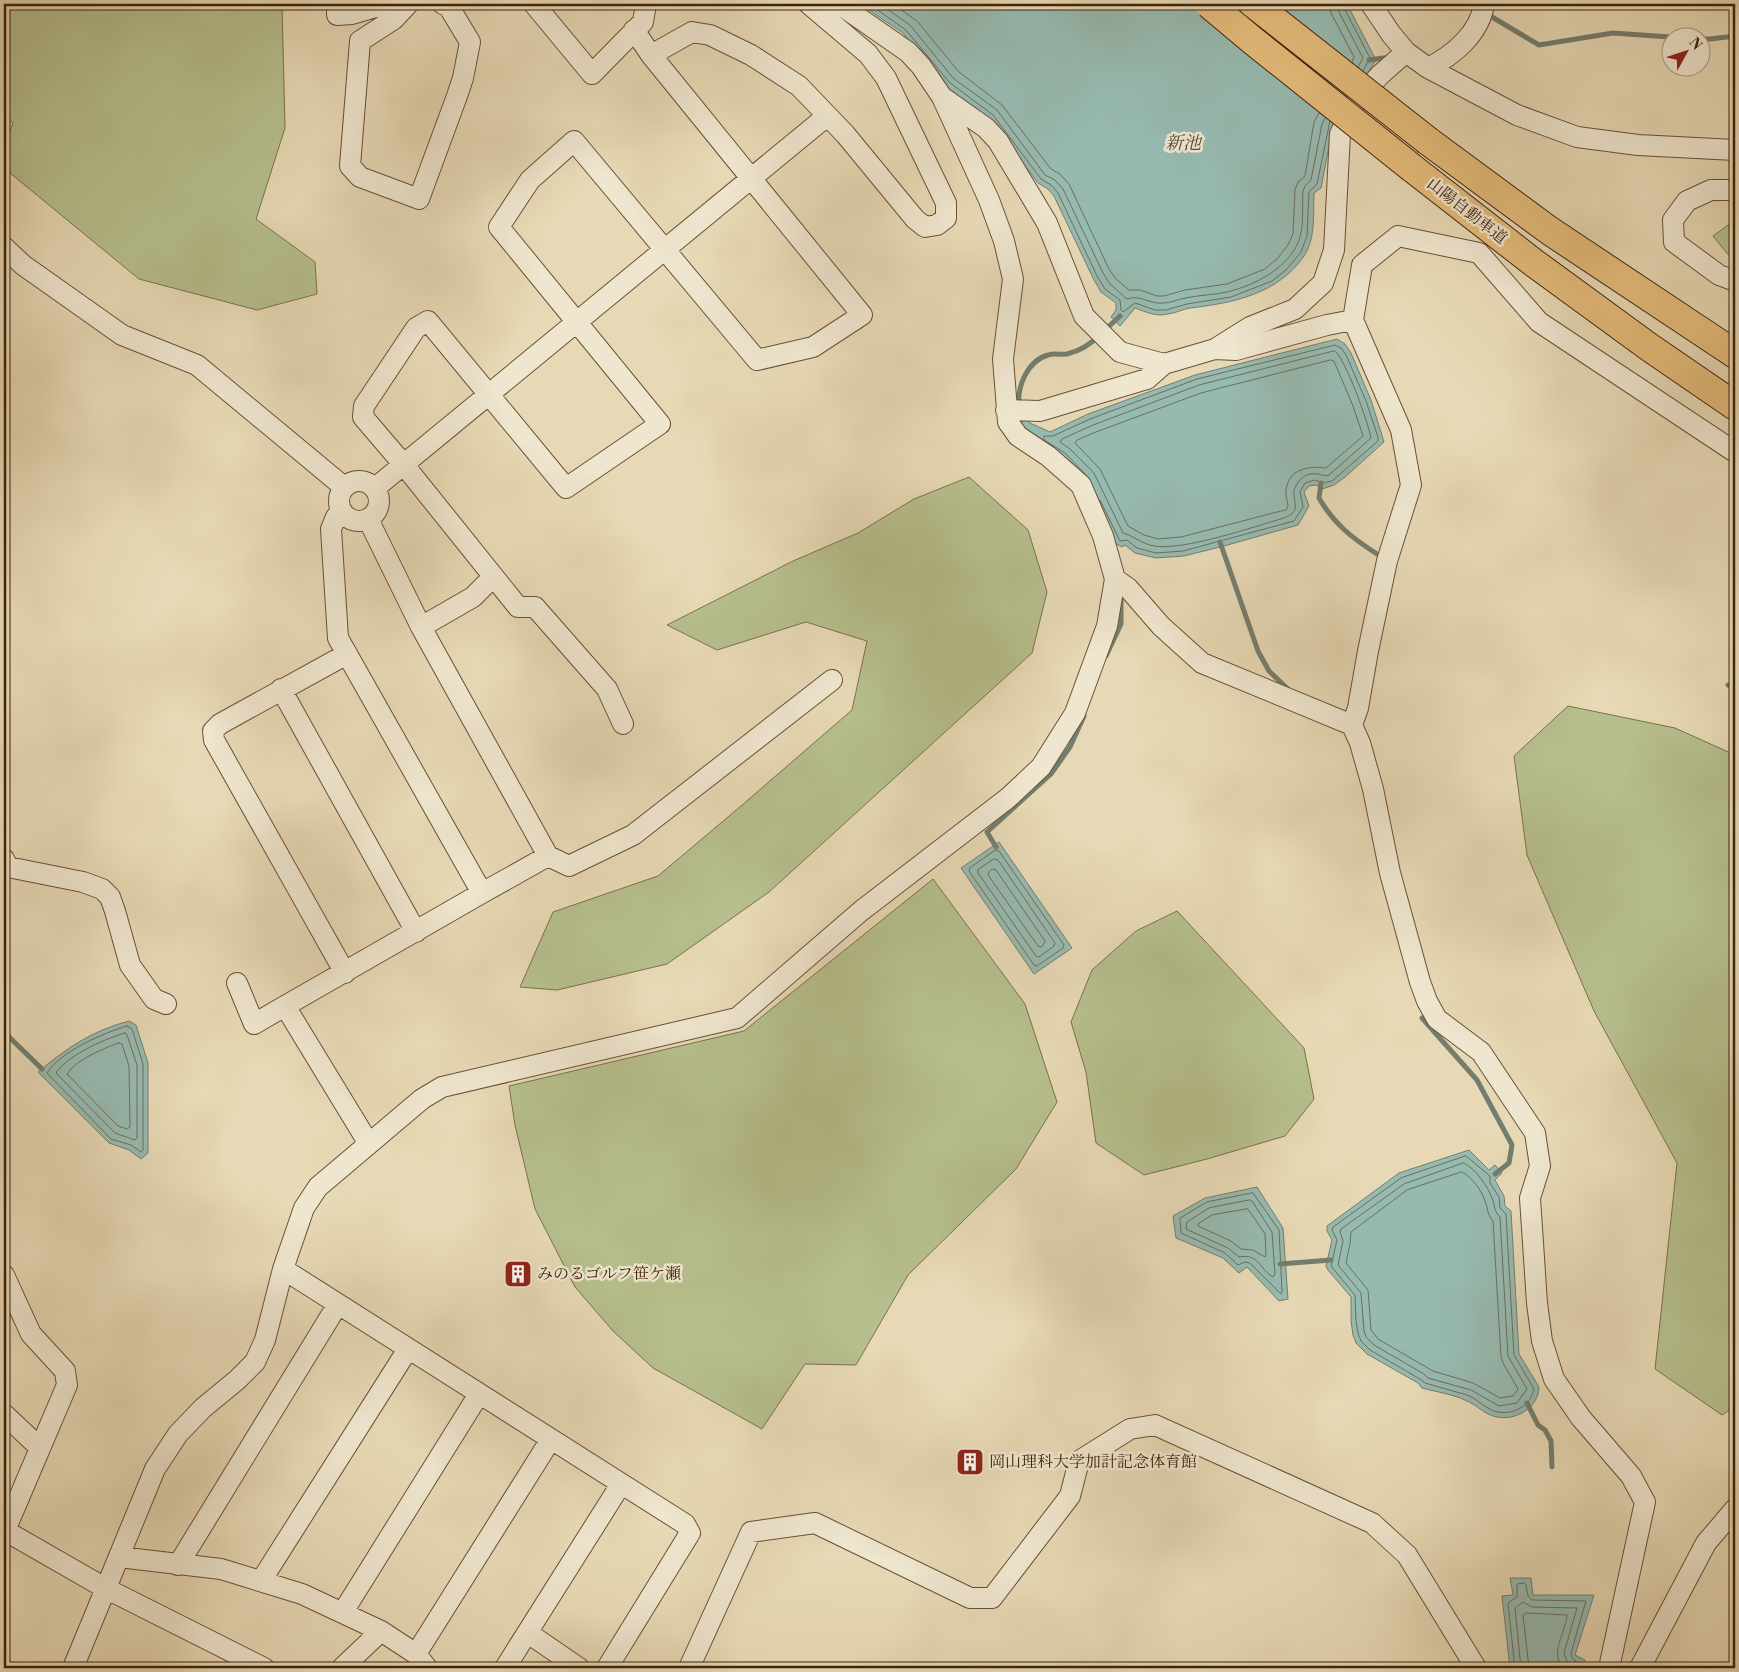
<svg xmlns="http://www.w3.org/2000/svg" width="1739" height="1672" font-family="'Libre Bodoni','Noto Serif JP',serif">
  <rect width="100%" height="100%" fill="#e7d9b5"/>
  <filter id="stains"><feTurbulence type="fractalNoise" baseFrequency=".004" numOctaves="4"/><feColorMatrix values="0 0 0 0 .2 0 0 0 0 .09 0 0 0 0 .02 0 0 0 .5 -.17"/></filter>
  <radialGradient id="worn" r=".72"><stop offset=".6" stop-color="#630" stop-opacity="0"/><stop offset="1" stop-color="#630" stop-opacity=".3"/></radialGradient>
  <path fill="#b6bf8d" stroke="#7a714c" d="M 4,4 L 282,4 L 285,128 L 256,219 L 315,262 L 317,294 L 257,310 L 139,279 L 4,168 L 4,146 L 13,123 L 4,117 Z
    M 1735,220 L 1735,263 L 1713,236 Z
    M 969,477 L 1028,530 L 1047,592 L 1032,653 L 769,892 L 667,964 L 557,990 L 520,987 L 553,912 L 658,876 L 741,806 L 852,710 L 867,641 L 806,622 L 717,650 L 667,625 L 793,561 L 858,533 L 914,499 Z
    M 1568,706 L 1675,728 L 1735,755 L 1735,1406 L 1722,1415 L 1655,1369 L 1677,1163 L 1594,1011 L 1527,855 L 1514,756 Z
    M 933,879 L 1025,1004 L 1057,1102 L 1016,1169 L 908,1275 L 856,1365 L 805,1364 L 762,1429 L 653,1368 L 613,1331 L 575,1287 L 535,1209 L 515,1125 L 509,1086 L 744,1031 Z
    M 1177,911 L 1304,1048 L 1314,1099 L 1285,1136 L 1207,1159 L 1144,1175 L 1096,1143 L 1086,1072 L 1071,1022 L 1092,970 L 1136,931 Z"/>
  <path fill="#97bab0" stroke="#747e6e" d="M 860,4 L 1347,4 L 1376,60 L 1333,126 L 1321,188 L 1314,193 C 1313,213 1316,238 1304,256 C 1278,294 1233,303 1190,308 C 1183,309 1176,313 1168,314 C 1156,317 1146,312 1135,308 L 1120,326 L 1111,317 L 1116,310 L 1116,303 L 1101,292 L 1093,278 L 1054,196 L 1048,189 L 1038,183 L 989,118 L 945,86 L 903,33 Z
    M 1337,339 L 1345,344 L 1351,353 L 1371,400 L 1384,442 L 1345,477 L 1334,485 L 1322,489 L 1316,485 L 1309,486 L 1304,492 L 1309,506 L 1298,525 L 1224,546 L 1184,556 L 1156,558 L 1135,553 L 1125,545 L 1122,547 L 1116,544 L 1084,480 L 1015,425 L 1026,419 L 1030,423 L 1050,432 L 1088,414 L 1195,375 Z
    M 999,842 L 1072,948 L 1034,974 L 961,868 Z
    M 129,1021 L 136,1025 L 148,1063 L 148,1153 L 141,1159 L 129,1150 L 109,1143 L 38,1072 C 67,1048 91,1031 129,1021 Z
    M 1469,1150 L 1489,1170 L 1495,1165 L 1502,1173 L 1495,1180 L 1504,1196 L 1505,1206 L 1511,1211 L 1519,1354 L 1539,1387 C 1539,1407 1516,1421 1497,1417 C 1485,1415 1477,1405 1467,1401 C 1453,1394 1436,1392 1422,1388 L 1418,1383 L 1367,1354 L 1356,1343 L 1353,1335 L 1351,1321 L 1351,1297 L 1328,1270 L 1326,1266 L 1332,1240 L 1327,1231 L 1327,1226 L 1399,1173 Z
    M 1257,1187 L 1283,1228 L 1288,1299 L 1279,1301 L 1247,1267 L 1239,1273 L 1223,1258 L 1176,1238 L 1173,1216 L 1205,1198 Z
    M 1510,1578 L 1531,1578 L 1533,1595 L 1594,1595 L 1575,1655 L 1585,1660 L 1583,1668 L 1510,1668 L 1502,1596 L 1513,1595 Z"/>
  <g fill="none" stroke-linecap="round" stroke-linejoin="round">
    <path stroke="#6b6e5e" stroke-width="1" d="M 869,4 L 906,30 L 949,82 L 993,115 L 1041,179 L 1051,185 L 1058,193 L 1097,276 L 1105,289 L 1120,300 L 1121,310 L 1123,312 L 1135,303 L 1155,310 L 1166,310 L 1187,304 L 1231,297 L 1272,281 L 1287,269 L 1301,252 L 1307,236 L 1309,192 L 1317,184 L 1330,121
      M 880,4 L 910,25 L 953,78 L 997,110 L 1045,175 L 1055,180 L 1063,189 L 1103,273 L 1110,284 L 1127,299 C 1141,294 1150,305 1164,303 C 1171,303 1178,299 1186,298 C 1199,295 1214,295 1227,292 C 1256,285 1291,267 1300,237 C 1304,223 1302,205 1303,191 L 1305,186 L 1311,180 L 1322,124 L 1325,118
      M 893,4 L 917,21 L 959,72 L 1002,105 L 1051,169 L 1060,174 L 1069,184 L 1109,269 L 1116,279 L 1129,290 L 1140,290 L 1157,296 L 1164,296 L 1185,290 L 1227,284 L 1265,269 L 1277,259 L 1288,245 L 1293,234 L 1295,190 L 1298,182 L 1305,176 L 1314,122 L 1319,113
      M 1329,4 L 1331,13 L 1354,57 L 1352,62
      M 1337,4 L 1338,10 L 1363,58 L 1358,67
      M 1343,4 L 1344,8 L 1370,58 L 1363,71
      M 1335,351 C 1346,360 1368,422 1371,438 L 1329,475 C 1323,477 1323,474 1317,474 C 1305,472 1298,480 1294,490 C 1293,504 1302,511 1284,518 C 1253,527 1183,551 1154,546 C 1142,544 1134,536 1123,533 L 1094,473 L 1070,449 L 1060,442 L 1062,439 L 1093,425 L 1199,385 Z
      M 1331,360 L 1334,361 L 1353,406 L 1363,436 L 1326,468 C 1309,466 1289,468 1286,490 C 1285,496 1288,501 1288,506 L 1286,510 L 1281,511 L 1181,537 L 1158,539 L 1144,535 L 1128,526 L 1100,469 L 1075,443 L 1077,440 L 1096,432 L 1201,393 Z
      M 1087,476 L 1065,453 L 1044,440 L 1044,436 L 1053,436 L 1090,419 L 1197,379 L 1335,345 L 1341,348 L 1346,355 L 1366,401 L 1378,437 L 1378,441 L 1332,481 L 1323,483 L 1315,480 L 1305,483 L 1300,492 L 1303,507 L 1294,521 L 1183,551 L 1156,553 L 1137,548 L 1127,540 L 1120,541 L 1100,500
      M 996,850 L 999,851 L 1064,945 L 1063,948 L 1037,966 L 1034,965 L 969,871 L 970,868 Z
      M 994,859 L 998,860 L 1055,943 L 1054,946 L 1039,957 L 1036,956 L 978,873 L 978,870 Z
      M 993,869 L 996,870 L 1045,941 L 1044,944 L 1041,947 L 1038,946 L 988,875 L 989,872 Z
      M 127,1026 L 132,1029 L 143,1064 L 143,1150 L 141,1152 L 131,1145 L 111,1139 L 47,1073 C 60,1052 103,1033 127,1026 Z
      M 125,1033 L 127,1035 L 137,1065 L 137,1138 L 135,1140 L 115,1133 L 56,1073 C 68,1055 104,1039 125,1033 Z
      M 118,1043 L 122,1044 L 129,1066 L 130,1127 L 127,1129 L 118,1126 L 67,1074 C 77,1059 101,1050 118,1043 Z
      M 1466,1156 L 1490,1176 L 1490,1183 L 1499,1197 L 1500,1208 L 1506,1214 L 1514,1355 L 1534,1389 C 1531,1405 1514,1415 1498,1412 C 1486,1410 1478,1399 1467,1395 C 1453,1391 1439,1387 1425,1383 L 1420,1379 L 1370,1350 L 1361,1341 L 1358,1333 L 1356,1321 L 1355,1295 L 1331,1266 L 1337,1240 L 1332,1230 L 1333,1227 L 1401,1178 Z
      M 1464,1163 C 1476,1169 1488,1187 1492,1198 C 1495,1206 1494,1211 1500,1217 L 1508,1356 L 1527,1389 L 1517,1403 L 1499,1406 L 1471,1390 L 1428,1378 L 1424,1374 L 1374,1345 L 1366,1337 L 1364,1331 L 1361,1293 L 1338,1265 L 1343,1241 L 1340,1232 L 1341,1229 L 1404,1184 Z
      M 1462,1172 C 1472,1177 1482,1191 1485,1201 C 1488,1209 1487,1214 1493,1221 L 1501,1356 L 1503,1363 L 1518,1389 L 1513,1396 L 1500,1398 L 1473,1383 L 1433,1371 L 1378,1339 L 1371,1330 L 1368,1290 L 1346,1263 L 1350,1244 L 1351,1232 L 1407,1190 Z
      M 1253,1193 L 1279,1230 L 1282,1291 L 1281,1294 L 1250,1263 L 1245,1262 L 1238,1265 L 1225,1253 L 1181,1233 L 1180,1218 L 1207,1202 Z
      M 1250,1200 L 1252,1201 L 1272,1232 L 1275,1274 L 1273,1277 C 1259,1269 1259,1253 1239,1257 L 1228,1248 L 1186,1229 L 1187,1222 L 1209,1208 Z
      M 1248,1209 L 1265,1234 L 1266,1254 L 1265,1257 L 1253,1250 L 1241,1249 L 1231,1241 L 1198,1226 L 1199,1223 L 1212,1215 Z
      M 1515,1668 L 1508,1603 L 1517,1597 L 1517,1584 L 1524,1583 L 1526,1585 L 1528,1596 L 1532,1600 L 1586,1601 L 1571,1653 L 1572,1658 L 1578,1663 L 1578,1668
      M 1521,1668 L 1515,1608 L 1523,1602 L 1532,1607 L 1577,1608 L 1564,1653 L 1566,1659 L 1572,1668
      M 1529,1668 L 1523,1615 L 1526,1613 L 1567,1615 C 1566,1633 1549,1652 1563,1668"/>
    <path stroke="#747e6e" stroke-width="5" d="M 1487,14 L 1539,45 L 1613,33 L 1684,38
      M 1702,39 L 1710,39 L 1735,36
      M 1369,60 L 1391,57
      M 1104,331 L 1120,316
      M 1019,406 C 1017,387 1027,361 1048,355 C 1054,353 1061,355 1067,354 C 1079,351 1090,345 1098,336
      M 1321,483 L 1319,498 C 1334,524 1352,538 1377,554
      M 1220,542 L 1258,651 L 1269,671 L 1289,690
      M 1106,656 L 1121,624 L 1121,598
      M 1728,685 L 1735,687
      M 996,847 L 987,832 L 1051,774 L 1070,747 L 1084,716
      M 1422,1018 L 1477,1080 L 1512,1145 L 1509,1163 L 1495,1174
      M 4,1032 L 42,1069
      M 1280,1264 L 1331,1260
      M 1527,1403 L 1538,1425 L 1545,1430 L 1551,1441 L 1552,1467"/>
    <defs>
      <path id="minor" d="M 337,4 L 337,15 L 352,14 L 386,4
        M 408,4 L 394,19 L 360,41 L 350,166 L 360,177 L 419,199 L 457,96 L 463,78 L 470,42 L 449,7 L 443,4
        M 534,4 L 592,74 L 643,22 L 646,4
        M 1371,4 L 1391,34 L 1406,52 L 1428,68 L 1517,115 L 1577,137 L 1638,145 L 1735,150
        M 651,55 L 692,32 L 710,35 L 751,55 L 799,86 L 845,134 L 915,219 L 925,227 L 937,225 L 946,218 L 946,203 L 886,78 L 868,54 L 809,4
        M 1428,68 C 1454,55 1480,33 1484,4
        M 942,97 L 986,128 L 998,141 L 1047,223 L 1084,316 L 1120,352 L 1164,364 L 1215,349 L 1250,327 L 1295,309 L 1323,283 L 1334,250 L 1340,134 L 1355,103 L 1380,75 L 1406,52
        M 1735,190 L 1711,190 L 1687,201 L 1673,220 L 1674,242 L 1719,275 L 1735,281
        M 4,247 L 23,265 L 122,335 L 197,365 L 344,487
        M 1215,349 L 1236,350 L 1327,325 L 1353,320
        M 1006,410 L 1040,411 L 1147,379 L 1164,364
        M339 501a20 20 0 1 1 40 0a20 20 0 1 1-40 0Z
        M 375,488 L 827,116
        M 342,511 L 336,517 L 331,529 L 338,638 L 482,893 L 285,1006 L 369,1144
        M 368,519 L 421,627 L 548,856
        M 1115,579 L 1128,588 L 1161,626 L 1202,663 L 1352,725 L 1360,743 L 1373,789 L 1390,873 L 1420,982 L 1427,1001 L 1437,1019 L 1481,1052 L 1535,1133 L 1540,1166 L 1530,1198 L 1537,1303 L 1542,1341 L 1554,1379 L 1581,1418 L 1631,1476 L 1645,1502 L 1609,1668
        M 421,627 L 473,597 L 493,577
        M 281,689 L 416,932
        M 623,724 L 607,689 L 535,607 L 518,607 L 404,465 L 363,417 L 364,406 L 416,328 L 428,321 L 566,488 L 660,424 L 499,227 L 530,180 L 574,141 L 757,360 L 813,347 L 862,315 L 651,55 L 634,30
        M 1352,725 L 1358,708 L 1368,651 L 1387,561 L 1411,485 L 1401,430 L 1353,320 L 1362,265 L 1398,236 L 1479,253 L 1539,322 L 1735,452
        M 4,859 L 8,867 L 83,882 L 102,889 L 110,897 L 115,911 L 130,965 L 154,999 L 166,1004
        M 482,893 L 548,856 L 569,866 L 633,835 L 832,680
        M 345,973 L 214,740 L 213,731 L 220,724 L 347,654
        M 237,983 L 254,1024 L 285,1006
        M 283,1269 L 685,1524 L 690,1533 L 607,1668
        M 4,1275 L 31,1334 L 65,1371 L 67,1385 L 4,1533
        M 4,1414 L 40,1448
        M 4,1530 L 105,1588 L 264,1668
        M 119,1557 L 221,1569 L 302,1594 L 381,1631 L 416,1654 L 427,1668
        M 178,1565 L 338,1304
        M 261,1581 L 408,1349
        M 343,1612 L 479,1394
        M 528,1633 L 579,1668
        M 416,1654 L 551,1439
        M 73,1668 L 155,1469 L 178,1434 L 203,1408 L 237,1380 L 255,1362 L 265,1340 L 283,1269 L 304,1208 L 318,1187 L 422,1099 L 442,1087 L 737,1018 L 861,911 L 1008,798 L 1041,767 L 1075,713 L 1107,626 L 1115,579 L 1103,536 L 1081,485 L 1048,456 L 1018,436 L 1008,422 L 1003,359 L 1013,279 L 1004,241 L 989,200 L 942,97 L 921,66 L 908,52 L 839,4
        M 342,1668 L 381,1631
        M 505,1668 L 621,1484
        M 689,1668 L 751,1532 L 815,1523 L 970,1598 L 992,1598 L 1070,1496 L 1079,1461 L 1130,1429 L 1155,1425 L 1372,1523 L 1407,1555 L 1476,1668
        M 1640,1668 L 1706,1543 L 1735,1509"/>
      <path id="highway" d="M 1428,141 L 1550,231 L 1735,354
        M 1412,168 L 1534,263 L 1649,347 L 1735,406"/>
    </defs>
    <use href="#minor" stroke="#695036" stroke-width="22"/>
    <use href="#highway" stroke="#3f230b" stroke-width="30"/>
    <use href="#minor" stroke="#efe6cf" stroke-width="20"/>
    <use href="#highway" stroke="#e4bc7a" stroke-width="28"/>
    <defs>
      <path id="highway-bridge" d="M 1209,4 L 1252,40 L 1412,168
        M 1254,4 L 1428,141"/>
    </defs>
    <use href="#highway-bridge" stroke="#3f230b" stroke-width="30" stroke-linecap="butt"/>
    <use href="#highway-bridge" stroke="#e4bc7a" stroke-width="28"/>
  </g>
  <defs>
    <symbol id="building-square" viewBox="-11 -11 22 22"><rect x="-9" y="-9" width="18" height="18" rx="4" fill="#8f2418" stroke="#efe6cf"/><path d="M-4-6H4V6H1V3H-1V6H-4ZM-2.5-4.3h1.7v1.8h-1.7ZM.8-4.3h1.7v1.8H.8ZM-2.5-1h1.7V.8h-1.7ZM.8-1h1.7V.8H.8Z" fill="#fff"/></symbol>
  </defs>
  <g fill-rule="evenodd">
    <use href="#building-square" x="502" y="1258" width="32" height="32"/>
    <use href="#building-square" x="954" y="1446" width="32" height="32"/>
  </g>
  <g text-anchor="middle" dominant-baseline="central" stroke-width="5" stroke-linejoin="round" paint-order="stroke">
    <g font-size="16" fill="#3f230b" stroke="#efe6cf">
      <text transform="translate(1467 211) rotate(38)">山陽自動車道</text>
    </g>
    <g font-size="16" fill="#3f230b" stroke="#efe6cf" text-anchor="start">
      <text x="537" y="1274">みのるゴルフ笹ケ瀬</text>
      <text x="989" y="1462">岡山理科大学加計記念体育館</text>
    </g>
    <g font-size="18" font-style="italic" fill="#554934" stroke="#efe6cf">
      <text x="1183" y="143">新池</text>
    </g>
  </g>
  <rect width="1739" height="1672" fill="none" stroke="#e7d9b5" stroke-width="20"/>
  <rect x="5" y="5" width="1729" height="1662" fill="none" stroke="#3f230b" stroke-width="2.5"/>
  <rect x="10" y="10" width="1719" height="1652" fill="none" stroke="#3f230b"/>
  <g transform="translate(1686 52) rotate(50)"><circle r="24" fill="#efe6cf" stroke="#a99881"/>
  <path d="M0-4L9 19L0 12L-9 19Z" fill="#8f2418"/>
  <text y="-8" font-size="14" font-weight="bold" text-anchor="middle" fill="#3f230b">N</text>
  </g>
  <rect width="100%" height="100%" filter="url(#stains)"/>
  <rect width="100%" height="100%" fill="url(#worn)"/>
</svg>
